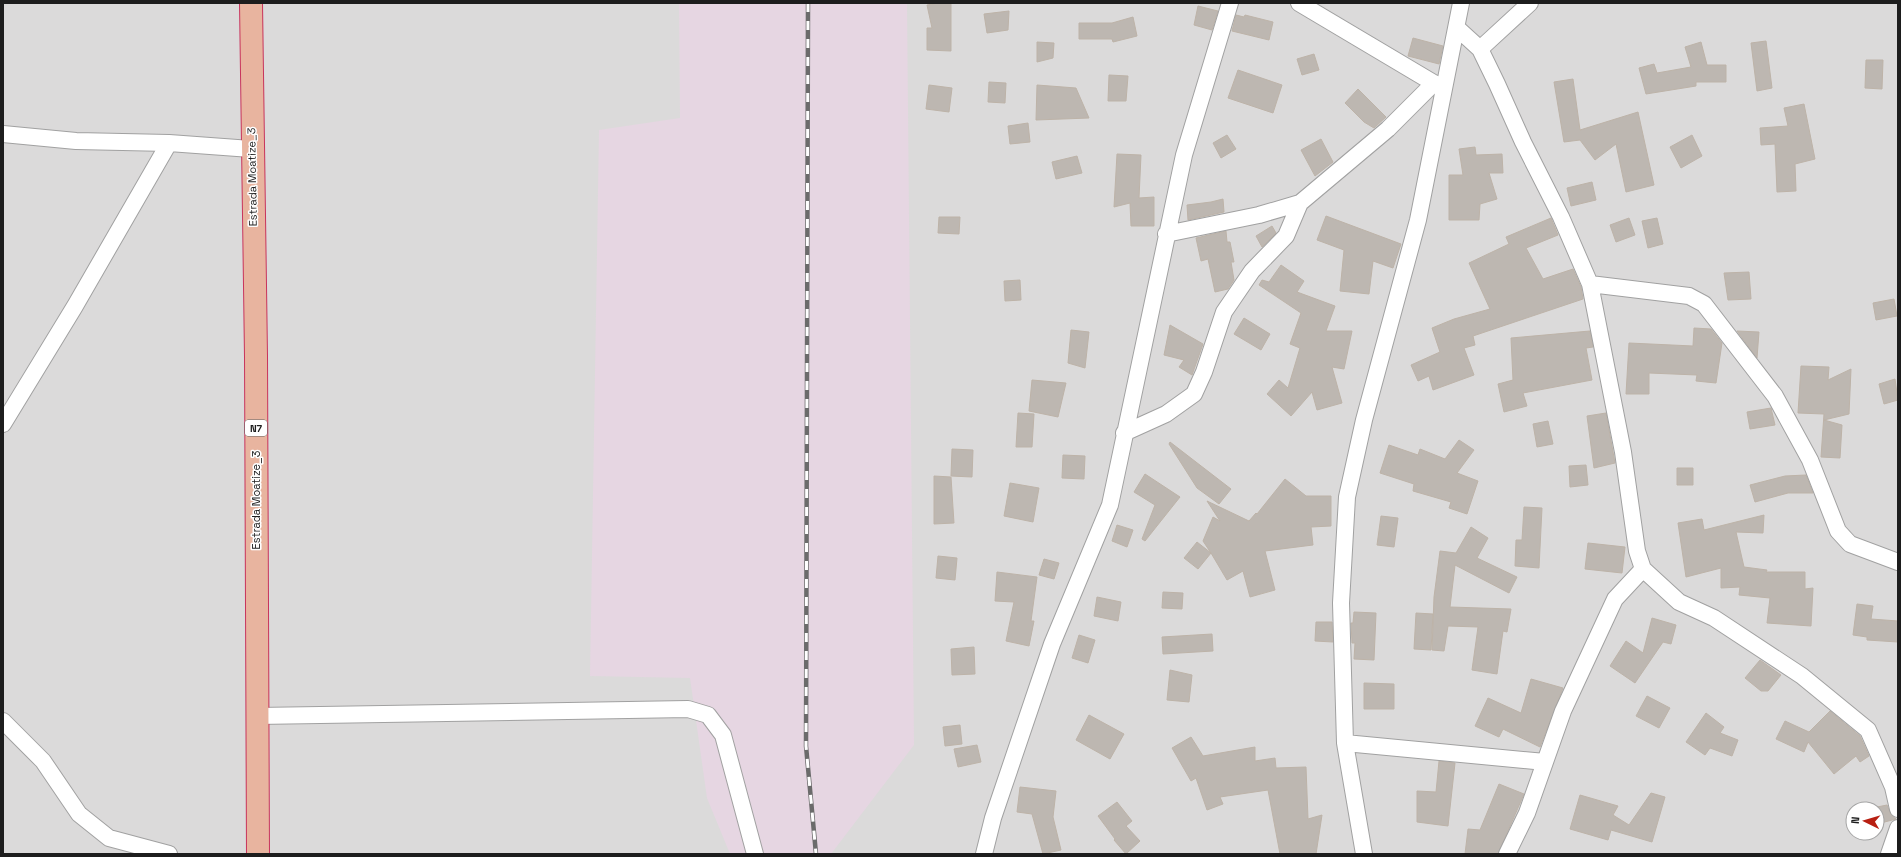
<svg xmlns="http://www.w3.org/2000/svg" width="1901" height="857" font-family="'Space Grotesk',sans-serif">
  <rect width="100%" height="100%" fill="#edebe4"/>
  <path fill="#dbdada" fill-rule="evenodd" d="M 3,3 L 1898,3 L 1898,854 L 3,854 ZM 1853,809 L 1877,809 L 1877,833 L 1853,833 Z"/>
  <path fill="#e6d6e2" d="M 679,3 L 907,3 L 914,745 L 831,854 L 730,854 L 707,798 L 690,678 L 590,676 L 599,130 L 680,118 Z"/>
  <path fill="#bdb7b1" stroke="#bdb3a8" d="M 938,3 L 951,3 L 951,51 L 927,50 L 927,28 L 932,28 L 927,5 Z
    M 1198,6 L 1218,11 L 1212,30 L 1194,25 Z
    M 1009,11 L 1008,30 L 987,33 L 984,14 Z
    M 1236,15 L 1244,17 L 1245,15 L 1273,22 L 1269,40 L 1232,31 Z
    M 1133,17 L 1137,36 L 1113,42 L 1112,39 L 1079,39 L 1079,23 L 1112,23 Z
    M 1413,38 L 1443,46 L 1439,64 L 1408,56 Z
    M 1766,41 L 1772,88 L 1757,91 L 1751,43 Z
    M 1037,42 L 1054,43 L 1053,58 L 1037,62 Z
    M 1701,42 L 1707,65 L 1726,65 L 1726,82 L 1696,82 L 1696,86 L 1646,94 L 1639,68 L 1654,64 L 1657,73 L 1691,67 L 1685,47 Z
    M 1314,54 L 1319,70 L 1302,75 L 1297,59 Z
    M 1866,60 L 1883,60 L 1882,89 L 1865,88 Z
    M 1238,70 L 1282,85 L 1273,113 L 1228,98 Z
    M 1109,75 L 1128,76 L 1126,101 L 1108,101 Z
    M 1573,79 L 1580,130 L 1638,112 L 1654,185 L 1626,192 L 1616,144 L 1595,160 L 1580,140 L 1564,142 L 1554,82 Z
    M 989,82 L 1006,83 L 1005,103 L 988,102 Z
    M 929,85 L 952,88 L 949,112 L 926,109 Z
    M 1037,85 L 1076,88 L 1089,118 L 1036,120 Z
    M 1358,89 L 1386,117 L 1374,128 L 1364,122 L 1345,103 Z
    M 1804,104 L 1815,159 L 1795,164 L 1796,191 L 1777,192 L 1775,144 L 1761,145 L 1760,128 L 1788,126 L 1784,108 Z
    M 1028,123 L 1030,142 L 1010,144 L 1008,126 Z
    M 1227,135 L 1236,149 L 1221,158 L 1213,143 Z
    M 1692,135 L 1702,156 L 1681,168 L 1670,147 Z
    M 1321,139 L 1333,162 L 1315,176 L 1301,150 Z
    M 1475,147 L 1476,155 L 1502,154 L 1503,173 L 1489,173 L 1497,199 L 1480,204 L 1479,220 L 1449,220 L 1449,175 L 1463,175 L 1459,149 Z
    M 1117,154 L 1141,155 L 1139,198 L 1154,197 L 1154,226 L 1131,226 L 1130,203 L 1114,207 Z
    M 1077,156 L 1082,173 L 1056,179 L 1052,162 Z
    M 1592,182 L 1596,200 L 1571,206 L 1567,188 Z
    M 1223,199 L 1224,212 L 1188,220 L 1187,205 L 1211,202 Z
    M 1326,216 L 1401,244 L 1393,268 L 1373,261 L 1369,294 L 1340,291 L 1344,250 L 1317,240 Z
    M 939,217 L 960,217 L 959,234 L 938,233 Z
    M 1551,218 L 1558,235 L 1526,248 L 1543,279 L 1573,269 L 1581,287 L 1583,299 L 1473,336 L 1475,345 L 1464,348 L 1474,375 L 1433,390 L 1429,376 L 1418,381 L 1411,365 L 1440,352 L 1432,328 L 1454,319 L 1490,309 L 1469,263 L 1509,244 L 1506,237 Z
    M 1629,218 L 1635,235 L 1616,242 L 1610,225 Z
    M 1657,218 L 1663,244 L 1648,248 L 1642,221 Z
    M 1272,226 L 1276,233 L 1262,247 L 1256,236 Z
    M 1226,231 L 1227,242 L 1230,242 L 1234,262 L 1231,262 L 1234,280 L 1228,289 L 1215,292 L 1208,259 L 1201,261 L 1196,238 Z
    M 1281,265 L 1304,281 L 1297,292 L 1335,306 L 1326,331 L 1352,331 L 1344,369 L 1332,367 L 1342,403 L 1317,410 L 1312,392 L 1291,416 L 1267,394 L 1279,380 L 1288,388 L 1300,348 L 1290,344 L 1301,313 L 1259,285 L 1262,280 L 1269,282 Z
    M 1749,272 L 1751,299 L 1728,300 L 1724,273 Z
    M 1020,280 L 1021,300 L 1005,301 L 1004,281 Z
    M 1894,299 L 1897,316 L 1876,320 L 1873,303 Z
    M 1244,318 L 1270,334 L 1261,350 L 1234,334 Z
    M 1170,325 L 1203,344 L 1192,375 L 1179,367 L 1184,360 L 1164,355 Z
    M 1694,328 L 1711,329 L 1722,343 L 1716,383 L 1696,381 L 1697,375 L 1649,373 L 1649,394 L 1626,394 L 1629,343 L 1693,346 Z
    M 1071,330 L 1089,332 L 1085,368 L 1068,363 Z
    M 1590,331 L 1593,347 L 1586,348 L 1592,380 L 1523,393 L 1527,406 L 1504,412 L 1498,384 L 1513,380 L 1511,338 Z
    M 1737,331 L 1759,332 L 1757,358 Z
    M 1801,366 L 1829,367 L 1828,380 L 1851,369 L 1849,414 L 1824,420 L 1842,425 L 1840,458 L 1821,457 L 1824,414 L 1798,413 Z
    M 1895,379 L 1898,400 L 1884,404 L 1879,384 Z
    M 1032,380 L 1066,383 L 1058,417 L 1029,411 Z
    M 1771,408 L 1775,425 L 1750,429 L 1747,412 Z
    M 1018,413 L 1034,414 L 1032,447 L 1016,447 Z
    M 1606,413 L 1615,463 L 1594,468 L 1587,416 Z
    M 1548,421 L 1553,444 L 1537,447 L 1533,424 Z
    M 1459,440 L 1474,450 L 1457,473 L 1478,481 L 1467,514 L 1449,508 L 1451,502 L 1413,491 L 1414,484 L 1380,473 L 1389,445 L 1418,455 L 1420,449 L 1445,459 Z
    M 1170,442 L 1231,489 L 1219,504 L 1197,488 L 1169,444 Z
    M 952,449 L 973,450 L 972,477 L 951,476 Z
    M 1063,455 L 1085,456 L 1084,479 L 1062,478 Z
    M 1586,465 L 1588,485 L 1570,487 L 1569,466 Z
    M 1677,468 L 1693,468 L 1693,485 L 1677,485 Z
    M 1145,474 L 1180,497 L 1145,541 L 1142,539 L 1155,505 L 1134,492 Z
    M 1806,475 L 1813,493 L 1788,493 L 1755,502 L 1750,485 L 1785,476 Z
    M 934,476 L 951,477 L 954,523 L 934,524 Z
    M 1285,479 L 1306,496 L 1331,496 L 1331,526 L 1311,527 L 1313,545 L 1265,551 L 1275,590 L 1250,597 L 1243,571 L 1227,580 L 1211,553 L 1198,569 L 1184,558 L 1197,542 L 1211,553 L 1203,541 L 1213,517 L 1220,521 L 1207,501 L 1249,521 L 1256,513 L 1257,514 Z
    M 1010,483 L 1039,488 L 1033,522 L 1004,516 Z
    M 1524,507 L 1542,508 L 1539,568 L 1515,566 L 1516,540 L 1522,540 Z
    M 1764,515 L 1763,533 L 1736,532 L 1744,567 L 1767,570 L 1766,572 L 1805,572 L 1805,589 L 1813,588 L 1811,626 L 1767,623 L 1770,598 L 1739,595 L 1740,587 L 1721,588 L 1721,568 L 1686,577 L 1678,523 L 1702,519 L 1704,530 Z
    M 1381,516 L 1398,518 L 1394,547 L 1377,545 Z
    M 1117,525 L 1133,530 L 1127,547 L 1112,541 Z
    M 1471,527 L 1488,538 L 1477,558 L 1517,577 L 1509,593 L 1455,565 L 1450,607 L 1511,609 L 1507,632 L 1503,631 L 1497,674 L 1472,670 L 1478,627 L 1448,626 L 1444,651 L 1432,650 L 1434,597 L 1440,551 L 1456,553 Z
    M 1588,543 L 1625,547 L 1622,573 L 1585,569 Z
    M 938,556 L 957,558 L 955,580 L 936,578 Z
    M 1044,559 L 1059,563 L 1054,579 L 1039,575 Z
    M 997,572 L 1037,577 L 1031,621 L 1034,621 L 1029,646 L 1006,641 L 1014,602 L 995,601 Z
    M 1163,592 L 1183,593 L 1182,609 L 1162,608 Z
    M 1097,597 L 1121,602 L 1118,621 L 1094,616 Z
    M 1857,604 L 1873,606 L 1871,619 L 1898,621 L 1898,642 L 1867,640 L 1867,637 L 1853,635 Z
    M 1354,612 L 1376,613 L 1374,660 L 1354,659 L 1355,643 L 1352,643 L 1351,623 L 1353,623 Z
    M 1416,613 L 1433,614 L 1431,650 L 1414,649 Z
    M 1652,618 L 1676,625 L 1671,644 L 1663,642 L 1635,683 L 1610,666 L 1626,641 L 1643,653 Z
    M 1316,622 L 1332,622 L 1333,642 L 1315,641 Z
    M 1212,634 L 1213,651 L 1163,654 L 1162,637 Z
    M 1079,635 L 1095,640 L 1088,663 L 1072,658 Z
    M 974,647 L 975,674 L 952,675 L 951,649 Z
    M 1760,660 L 1781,675 L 1768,691 L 1761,691 L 1745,678 Z
    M 1170,670 L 1192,675 L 1189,702 L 1167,700 Z
    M 1531,679 L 1563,688 L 1540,747 L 1503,729 L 1499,737 L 1475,726 L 1488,698 L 1521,713 Z
    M 1364,683 L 1394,684 L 1394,709 L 1364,709 Z
    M 1647,696 L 1670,708 L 1659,728 L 1636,716 Z
    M 1830,711 L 1860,736 L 1869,756 L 1860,762 L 1856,756 L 1834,774 L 1808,742 L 1804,752 L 1776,739 L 1785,721 L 1809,732 Z
    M 1706,713 L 1724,727 L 1720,733 L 1738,740 L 1732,756 L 1710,748 L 1705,755 L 1686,742 Z
    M 1089,715 L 1124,734 L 1110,759 L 1076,740 Z
    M 960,725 L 962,744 L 945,746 L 943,727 Z
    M 1191,737 L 1203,756 L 1255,747 L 1255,761 L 1275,758 L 1276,768 L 1306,767 L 1308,819 L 1322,815 L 1316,854 L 1280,854 L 1268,790 L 1220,797 L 1223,804 L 1207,810 L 1196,778 L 1191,781 L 1172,748 Z
    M 977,745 L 981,762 L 958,767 L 954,749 Z
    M 1439,761 L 1455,763 L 1448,826 L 1417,822 L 1417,791 L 1436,792 Z
    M 1499,784 L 1524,794 L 1498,854 L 1465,854 L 1468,829 L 1480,830 Z
    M 1020,787 L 1056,791 L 1053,817 L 1061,850 L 1043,854 L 1032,814 L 1017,812 Z
    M 1651,793 L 1665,797 L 1652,842 L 1611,830 L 1608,840 L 1570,829 L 1580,795 L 1618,806 L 1613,815 L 1629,825 Z
    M 1117,802 L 1132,821 L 1126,826 L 1140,841 L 1126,854 L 1114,840 L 1115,839 L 1098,816 Z
    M 1887,805 L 1891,815 L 1896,819 L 1877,824 L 1877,807 Z"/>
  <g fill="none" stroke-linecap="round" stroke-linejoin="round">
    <defs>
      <path id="minor" d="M 1299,3 L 1442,88
        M 1457,28 L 1480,49 L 1497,84 L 1523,142 L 1561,217 L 1590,284 L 1623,452 L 1637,551 L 1643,569 L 1679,602 L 1714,618 L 1802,676 L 1868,730 L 1893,787 L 1898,809
        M 1480,49 L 1530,3
        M 3,134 L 76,141 L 169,143 L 251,149
        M 1166,234 L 1259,215 L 1300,203 L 1388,129 L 1434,83
        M 1590,284 L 1689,296 L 1704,304 L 1775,396 L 1810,460 L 1838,531 L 1850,544 L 1898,562
        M 3,424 L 75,306 L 169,143
        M 1124,433 L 1166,414 L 1194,394 L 1204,372 L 1224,312 L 1252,271 L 1286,236 L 1300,203
        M 257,716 L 688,709 L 708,715 L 723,735 L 755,854
        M 3,721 L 43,761 L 79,814 L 109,838 L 169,854
        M 1345,743 L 1545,762
        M 984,854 L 993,818 L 1052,644 L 1110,505 L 1184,155 L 1230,3
        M 1364,854 L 1345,743 L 1341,603 L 1347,497 L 1364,420 L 1418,220 L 1461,3
        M 1507,854 L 1527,813 L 1563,711 L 1615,599 L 1643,569
        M 1889,854 L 1898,828"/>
      <path id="trunk" d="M 251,3 L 256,356 L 258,854"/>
    </defs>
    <use href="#minor" stroke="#a1a1a1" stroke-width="18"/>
    <use href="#trunk" stroke="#c8345c" stroke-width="24"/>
    <use href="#minor" stroke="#fff" stroke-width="16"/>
    <use href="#trunk" stroke="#e8b49f" stroke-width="22"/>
    <defs>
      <path id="rail" d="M 808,3 L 806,746 L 816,854"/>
    </defs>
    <use href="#rail" stroke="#6b6b6b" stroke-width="4.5"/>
    <use href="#rail" stroke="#fff" stroke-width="3" stroke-dasharray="9" stroke-linecap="butt"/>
  </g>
  <g text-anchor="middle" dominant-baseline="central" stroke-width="3" stroke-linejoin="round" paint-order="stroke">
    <rect fill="#fff" stroke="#616161" stroke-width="1" x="245" y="420" width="22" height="16" rx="3"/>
    <g font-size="10" font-weight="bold" fill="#1d1d1d">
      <text x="256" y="428">N7</text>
    </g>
    <g font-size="11" fill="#1d1d1d" stroke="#fff">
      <text transform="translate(252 177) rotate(-91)">Estrada Moatize_3</text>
      <text transform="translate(256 500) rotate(-90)">Estrada Moatize_3</text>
    </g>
  </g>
  <rect width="1901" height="857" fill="none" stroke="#1d1d1d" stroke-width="8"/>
  <g transform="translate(1865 821) rotate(275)"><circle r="19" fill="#ffffff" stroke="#a5a5a5"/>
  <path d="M0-3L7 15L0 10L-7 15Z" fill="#b81f12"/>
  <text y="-6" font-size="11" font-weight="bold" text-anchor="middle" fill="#1d1d1d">N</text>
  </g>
</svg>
